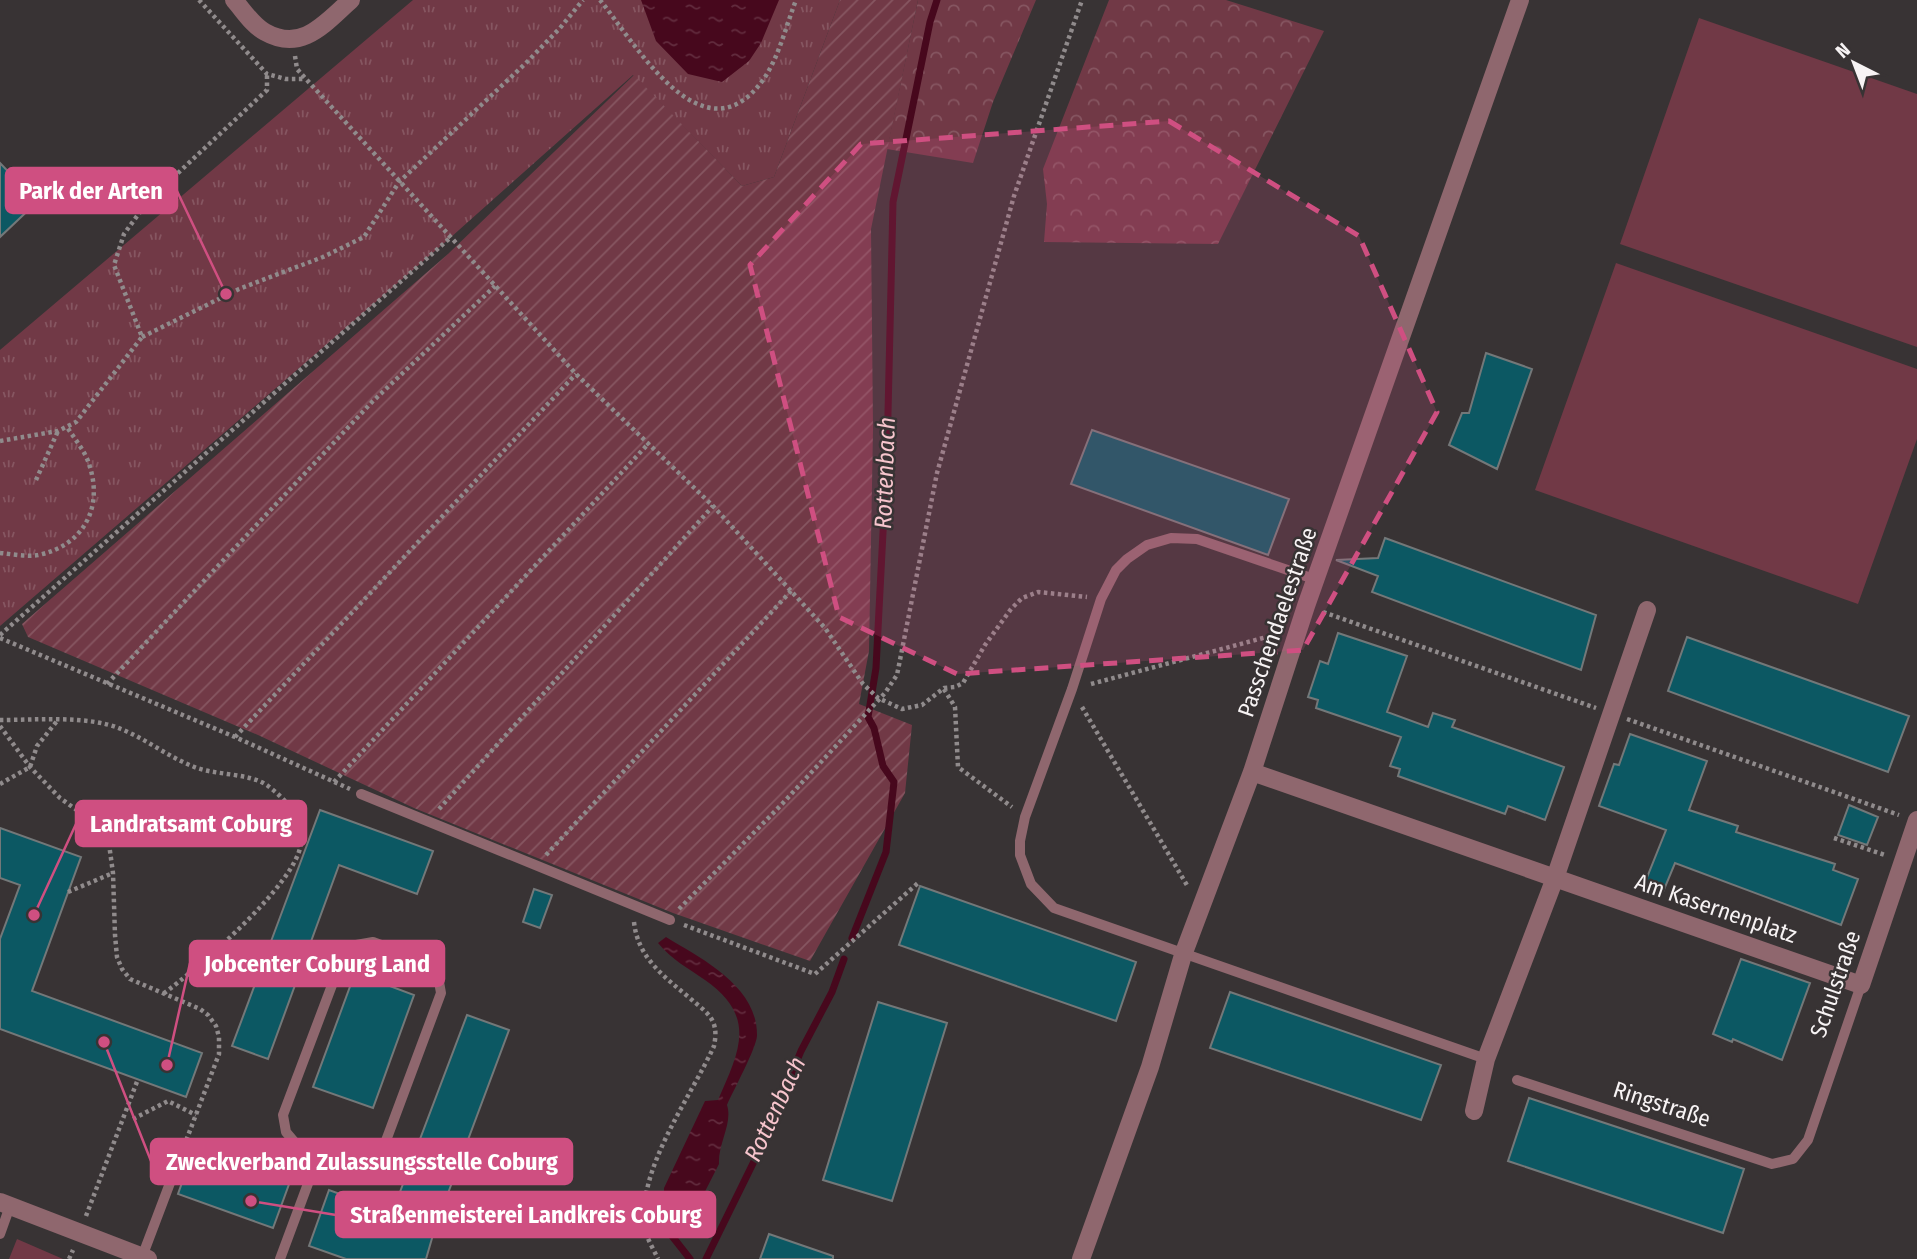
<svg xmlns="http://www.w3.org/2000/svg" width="1917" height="1259" font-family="'Fira Sans Condensed',sans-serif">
  <defs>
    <pattern id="forest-crowns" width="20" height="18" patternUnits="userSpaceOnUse" patternTransform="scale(1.75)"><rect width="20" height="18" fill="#713946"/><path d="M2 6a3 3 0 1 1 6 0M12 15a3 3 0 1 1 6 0" fill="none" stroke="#865661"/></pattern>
    <pattern id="park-tufts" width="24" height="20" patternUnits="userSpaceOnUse" patternTransform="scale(1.75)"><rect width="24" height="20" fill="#713946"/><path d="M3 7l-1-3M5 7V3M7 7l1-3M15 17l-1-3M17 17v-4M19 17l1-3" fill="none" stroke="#865661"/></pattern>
    <pattern id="garden-furrows" width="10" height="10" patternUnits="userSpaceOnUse" patternTransform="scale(1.75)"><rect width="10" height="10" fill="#713946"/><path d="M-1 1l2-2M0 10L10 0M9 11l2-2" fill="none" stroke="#865661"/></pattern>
    <pattern id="water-ripples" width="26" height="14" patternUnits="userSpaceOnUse" patternTransform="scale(1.75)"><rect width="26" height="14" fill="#47081d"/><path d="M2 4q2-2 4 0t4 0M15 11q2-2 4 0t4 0" fill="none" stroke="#622c3e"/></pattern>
  </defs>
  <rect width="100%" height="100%" fill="#383334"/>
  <path fill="url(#forest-crowns)" d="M 918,0 L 1036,0 L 993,102 L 973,163 L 887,149 Z
    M 1109,0 L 1226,0 L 1324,31 L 1218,244 L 1044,242 L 1047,204 L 1043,169 Z"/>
  <path fill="url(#park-tufts)" d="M 413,0 L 840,0 L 774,177 L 742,186 L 633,75 L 450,238 L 0,626 L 0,350 Z"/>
  <path fill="url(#garden-furrows)" d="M 840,0 L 918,0 L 871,229 L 873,429 L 869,651 L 859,704 L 912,725 L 905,793 L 810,961 L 673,913 L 414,808 L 258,735 L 28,637 L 22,624 L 448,254 L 634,75 L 742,186 L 774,177 Z"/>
  <path fill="#713946" d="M 1699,18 L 1917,94 L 1917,347 L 1620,244 Z
    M 1616,263 L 1917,369 L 1917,439 L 1858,604 L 1535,490 Z
    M 17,1239 L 63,1259 L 9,1259 Z"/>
  <path fill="url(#water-ripples)" d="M 641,0 L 779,0 L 761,43 L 749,61 L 722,82 L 688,74 L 656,41 Z
    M 666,937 C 702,959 758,986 757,1036 C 756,1049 733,1091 727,1105 C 733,1123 718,1143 719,1164 L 685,1231 L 672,1236 L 663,1226 L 664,1188 L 705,1101 L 718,1100 C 739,1052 758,1017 705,980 C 688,968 672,960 658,943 Z"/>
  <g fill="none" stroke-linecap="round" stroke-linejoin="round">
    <path stroke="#47081d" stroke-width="7" d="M 852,938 L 886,852 L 894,782 L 883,766 L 874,728 L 868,717 L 876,668 L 887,455 L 893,202 L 930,22 L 937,0
      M 672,1236 L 690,1259
      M 706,1259 L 763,1143 L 801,1051 L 832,992 L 844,959"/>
  </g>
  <path fill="#0c5863" stroke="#737879" stroke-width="2" d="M 0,163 L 37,202 L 0,237 Z
    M 1486,353 L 1532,369 L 1497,469 L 1449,445 L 1462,413 L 1469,413 Z
    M 1092,430 L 1289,499 L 1268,555 L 1071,484 Z
    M 1385,538 L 1596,615 L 1581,670 L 1372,592 L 1378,576 L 1336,560 L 1378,558 Z
    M 1338,633 L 1407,656 L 1387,712 L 1428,727 L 1433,713 L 1455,720 L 1452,727 L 1564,767 L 1545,820 L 1508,806 L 1505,814 L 1398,776 L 1400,769 L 1390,766 L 1401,737 L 1316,708 L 1318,700 L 1308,697 L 1320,661 L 1328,664 Z
    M 1687,637 L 1909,716 L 1888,772 L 1668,691 Z
    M 1630,734 L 1707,761 L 1689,810 L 1738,826 L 1736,832 L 1835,864 L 1833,870 L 1858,879 L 1841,925 L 1675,863 L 1663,892 L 1644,885 L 1666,830 L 1599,806 L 1614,764 L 1619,765 Z
    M 1849,805 L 1878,817 L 1867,845 L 1838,835 Z
    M 320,810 L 433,851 L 417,894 L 339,865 L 268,1059 L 232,1046 Z
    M 0,828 L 81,857 L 32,991 L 202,1053 L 186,1097 L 0,1029 L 0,939 L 20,885 L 0,878 Z
    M 920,886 L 1136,962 L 1116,1021 L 899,945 Z
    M 534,889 L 552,895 L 540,928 L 523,922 Z
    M 1741,959 L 1810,983 L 1782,1060 L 1733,1039 L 1732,1042 L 1713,1034 Z
    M 355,973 L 414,995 L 373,1108 L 313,1087 Z
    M 1230,992 L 1441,1065 L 1421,1120 L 1210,1048 Z
    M 878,1002 L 947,1023 L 892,1201 L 823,1180 Z
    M 467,1015 L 509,1030 L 435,1228 L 426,1259 L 346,1259 L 309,1246 L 329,1190 L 392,1213 Z
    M 1529,1098 L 1744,1169 L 1723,1233 L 1508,1161 Z
    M 197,1141 L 292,1176 L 273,1228 L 178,1194 Z
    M 769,1234 L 833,1256 L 833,1259 L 760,1259 Z"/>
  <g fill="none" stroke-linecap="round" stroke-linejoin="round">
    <path stroke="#908b8c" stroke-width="4.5" stroke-dasharray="3.5 3.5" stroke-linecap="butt" d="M 199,0 L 267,74 L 286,79 L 305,79
      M 600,0 C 635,43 703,163 763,80 C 779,57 786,26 796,0
      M 295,56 L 297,69 L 306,79 L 576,374 L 713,506 L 825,628 L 863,684 L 878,698 L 902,709 L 922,705 L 944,688 L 955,687 L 963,683 L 985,645 L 1011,609 L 1022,598 L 1038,592 L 1087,597
      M 142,337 L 239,289 L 323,257 L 364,237 L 399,182 L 526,63 L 560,28 L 583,0
      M 0,441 L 58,431 L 76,422 L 142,337 L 114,265 L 124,234 L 148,201 L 267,90 L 267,74
      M 36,480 L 58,431
      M 0,553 C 12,554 26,557 38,555 C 83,546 104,508 89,464 C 85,451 74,438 67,427
      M 1323,612 L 1596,708
      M 0,635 L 450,238
      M 0,638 L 235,737 L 350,789
      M 107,684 L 372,402 L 495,286
      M 1091,684 L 1278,634
      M 944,689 L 955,707 L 958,767 L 1012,807
      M 1082,707 L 1188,887
      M 1627,719 L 1899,815
      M 0,720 C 36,720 88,715 121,729 C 146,739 167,756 192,766 C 214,776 249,772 268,786 C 287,800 302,818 301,843 C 297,884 197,969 163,994
      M 0,726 L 30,767 L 60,798 L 92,821 L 109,844 L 113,873 L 115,935 L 117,957 L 122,969 L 130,979 L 200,1009 L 208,1015 L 216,1026 L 219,1037 L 219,1054 L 175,1170
      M 235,737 L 576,374
      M 334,782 L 649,443
      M 0,784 L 30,767 L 37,746 L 57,721
      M 439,809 L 713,506
      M 1834,838 L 1885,855
      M 546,855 L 791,591
      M 68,892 L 113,873
      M 679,909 L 782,804 L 885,693 L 897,675 L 937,473 L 1014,196 L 1082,0
      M 634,922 C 638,959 665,977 692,1000 C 701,1008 713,1015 715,1029 C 716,1034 715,1041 714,1046 C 690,1099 636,1170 645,1229 C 647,1239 654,1250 658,1259
      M 684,925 L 815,974 L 918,883
      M 133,1119 L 168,1101 L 196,1115
      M 86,1216 L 138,1079
      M 69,1259 L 73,1250"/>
    <path stroke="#8f676e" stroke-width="10" d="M 1317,580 L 1197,539 L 1171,538 L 1147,545 L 1127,559 L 1116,570 L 1101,599 L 1072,689 L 1025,817 L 1020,841 L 1020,855 L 1031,884 L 1054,908 L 1486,1059
      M 361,794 L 670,920
      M 373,942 L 427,962 L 438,976 L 441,993 L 381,1154 L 367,1163 L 349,1165 L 297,1145 L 286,1132 L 283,1115 L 343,956 L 356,945 Z
      M 1517,1080 L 1772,1164 L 1793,1159 L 1808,1140 L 1861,985
      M 0,1234 L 10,1206
      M 142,1257 L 170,1183
      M 280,1259 L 319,1154"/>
    <path stroke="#8f676e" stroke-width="18" d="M 234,0 C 243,10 253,26 265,32 C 302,53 325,23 351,0
      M 1252,772 L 1861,985 L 1917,820
      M 1474,1111 L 1486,1059 L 1555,878 L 1647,610
      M 0,1202 L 148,1259
      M 1081,1259 L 1150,1067 L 1183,955 L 1252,772 L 1306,606 L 1520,0"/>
  </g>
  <path fill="#cf4f81" fill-opacity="0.2" stroke="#cf4f81" stroke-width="5" stroke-dasharray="14 9" stroke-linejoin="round" d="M 1169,121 L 1359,236 L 1437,412 L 1303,650 L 957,674 L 839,617 L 750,265 L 861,144 Z"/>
  <g text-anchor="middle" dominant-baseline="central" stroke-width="5" stroke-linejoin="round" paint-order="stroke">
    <g font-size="23" fill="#f7f3f4" stroke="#383334">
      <text transform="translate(1277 622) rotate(-71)">Passchendaelestraße</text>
      <text transform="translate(1716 908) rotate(19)">Am Kasernenplatz</text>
      <text transform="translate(1835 984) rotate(-71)">Schulstraße</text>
      <text transform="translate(1662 1104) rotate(18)">Ringstraße</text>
    </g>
    <g font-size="24" font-style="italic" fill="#f7c5cd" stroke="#383334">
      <text transform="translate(885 473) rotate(-88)">Rottenbach</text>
      <text transform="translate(775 1109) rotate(-65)">Rottenbach</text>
    </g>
  </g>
  <path fill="none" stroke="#cf4f81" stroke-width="2.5" d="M226 294L177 191M34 915L76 824M167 1065L190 963M104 1042L151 1161M251 1201L336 1215"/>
  <g fill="#cf4f81" stroke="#383334" stroke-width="2.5">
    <circle cx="226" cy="294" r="7"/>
    <circle cx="34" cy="915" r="7"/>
    <circle cx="167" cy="1065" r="7"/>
    <circle cx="104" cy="1042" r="7"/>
    <circle cx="251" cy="1201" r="7"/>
  </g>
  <g fill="#cf4f81" stroke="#cf4f81" stroke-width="2.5">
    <rect x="6" y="168" width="171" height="45" rx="7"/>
    <rect x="76" y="801" width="230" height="45" rx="7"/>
    <rect x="190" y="941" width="254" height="45" rx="7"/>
    <rect x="151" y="1139" width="421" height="45" rx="7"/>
    <rect x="336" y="1192" width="379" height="45" rx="7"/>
  </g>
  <g font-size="24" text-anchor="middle" font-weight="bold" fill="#fff">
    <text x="91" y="199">Park der Arten</text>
    <text x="191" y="832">Landratsamt Coburg</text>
    <text x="317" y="972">Jobcenter Coburg Land</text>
    <text x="362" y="1170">Zweckverband Zulassungsstelle Coburg</text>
    <text x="526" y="1223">Straßenmeisterei Landkreis Coburg</text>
  </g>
  <g transform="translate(1854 63) rotate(318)" stroke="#383334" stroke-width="5" paint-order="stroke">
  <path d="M0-5L12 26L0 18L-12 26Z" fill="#f7f3f4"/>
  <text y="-10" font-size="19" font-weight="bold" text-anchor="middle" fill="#f7f3f4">N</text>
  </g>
</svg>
